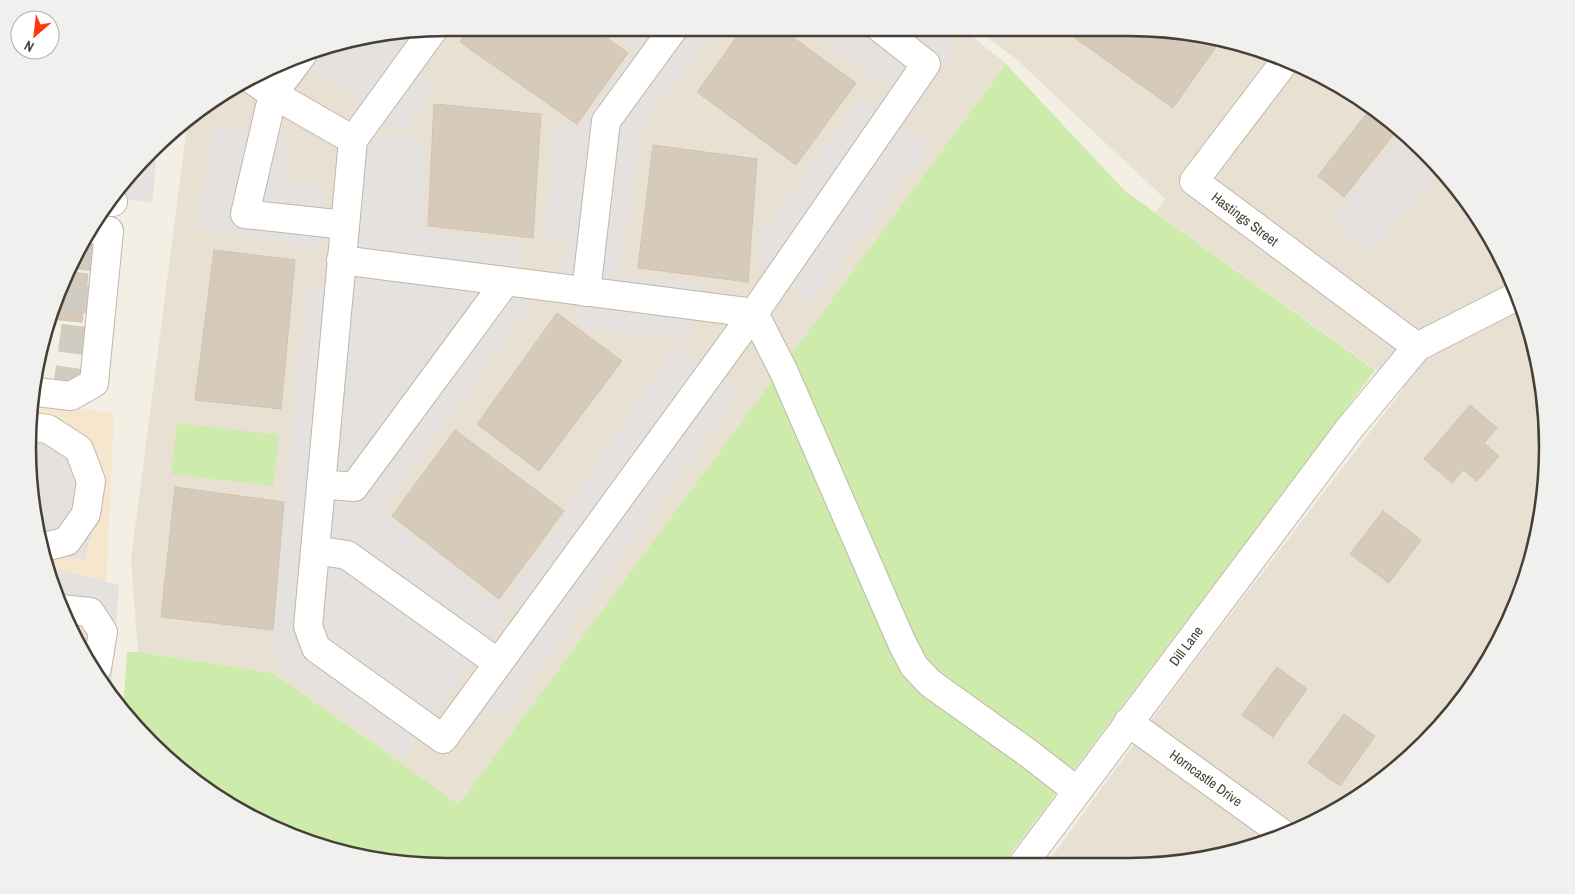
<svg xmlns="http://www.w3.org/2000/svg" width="1575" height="894" font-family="'Archivo Narrow',sans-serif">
  <rect width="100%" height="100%" fill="#f4efe5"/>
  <path fill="#e8e1d3" d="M 447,28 L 962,28 L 1006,64 L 459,804 L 273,673 L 138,652 L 131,560 L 188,118 L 192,114 L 312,50 Z
    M 974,28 L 1155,28 L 1263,50 L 1338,84 L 1405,132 L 1461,192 L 1504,262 L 1533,339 L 1547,420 L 1544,502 L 1525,582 L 1491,657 L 1425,743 L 1361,796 L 1263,844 L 1182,863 L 1047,863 L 1191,666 L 1403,389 L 1155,212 L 1165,199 L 1015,58 Z"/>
  <path fill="#f7e6ce" d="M 36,402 L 114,413 L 102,677 L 59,607 L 28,474 Z"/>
  <path fill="#cdebab" d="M 1006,64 L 1125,191 L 1375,370 L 1003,864 L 420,866 L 338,852 L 237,810 L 131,723 L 123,709 L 127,652 L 138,652 L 273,673 L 459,804 Z
    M 177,423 L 279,435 L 273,486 L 171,474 Z"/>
  <path fill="#e4e1de" d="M 447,28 L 451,28 L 420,70 L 438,82 L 402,133 L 298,57 L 312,50 Z
    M 621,28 L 718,28 L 645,121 L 618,276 L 700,284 L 689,339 L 587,329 L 576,320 L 578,305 L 557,302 L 567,239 L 545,238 L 555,123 L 579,127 L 634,50 L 616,35 Z
    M 805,28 L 935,28 L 957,44 L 912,106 Z
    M 861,98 L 928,146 L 810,303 L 759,262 L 759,235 Z
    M 213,124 L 290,136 L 284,182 L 326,188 L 321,249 L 198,229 Z
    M 1404,131 L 1440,170 L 1371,253 L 1330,219 Z
    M 370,135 L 426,141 L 423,230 L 521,245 L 520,272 L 355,250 Z
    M 157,151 L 152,203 L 114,197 Z
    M 332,263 L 534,300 L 382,511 L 510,612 L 402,757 L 284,673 L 270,644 L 307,285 L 329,287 Z
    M 676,346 L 741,392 L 504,718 L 461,689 L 517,613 L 505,601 Z
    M 34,413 L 58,417 L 77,430 L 91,450 L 96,469 L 92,532 L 85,560 L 47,555 L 28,474 Z
    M 50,567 L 119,585 L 111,691 L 81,643 L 83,626 L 69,624 L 59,607 Z"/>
  <path fill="#d6cbba" stroke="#d1c3ac" d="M 470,28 L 593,28 L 628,53 L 577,124 L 460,42 Z
    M 743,28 L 780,28 L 856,83 L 796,165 L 697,92 Z
    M 1061,28 L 1155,28 L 1220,41 L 1173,108 Z
    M 434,104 L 541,114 L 533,238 L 428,226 Z
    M 1370,109 L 1397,130 L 1344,197 L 1318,176 Z
    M 653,145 L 757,159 L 748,282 L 638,268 Z
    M 214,250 L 295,260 L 281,409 L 195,400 Z
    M 72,272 L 88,274 L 82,322 L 51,319 Z
    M 557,313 L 622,361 L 539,471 L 477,424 Z
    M 1470,405 L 1497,428 L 1484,443 L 1499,456 L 1477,481 L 1463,470 L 1452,483 L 1424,459 Z
    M 455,430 L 564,511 L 499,599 L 392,516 Z
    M 175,487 L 284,502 L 273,630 L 161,617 Z
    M 1383,511 L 1421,540 L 1389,583 L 1350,554 Z
    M 1277,667 L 1307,689 L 1273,737 L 1242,715 Z
    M 1344,714 L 1375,736 L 1340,786 L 1308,763 Z
    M 1390,764 L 1395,768 L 1376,784 Z"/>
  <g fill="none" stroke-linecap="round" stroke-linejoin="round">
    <path stroke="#d1ccc2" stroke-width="28" stroke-dasharray="28 14" stroke-linecap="butt" d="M 66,395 L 88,237"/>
    <defs>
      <path id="minor" d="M 302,55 L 273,94 L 245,214 L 345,225
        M 1286,60 L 1194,181 L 1417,347
        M 254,81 L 273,94 L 353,140 L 308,626 L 316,648 L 443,739 L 754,313 L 926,64 L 880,28
        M 353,140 L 433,30
        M 110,202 L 113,202
        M 341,260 L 754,313
        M 586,292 L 606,121 L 674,28
        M 754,313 L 784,372 L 902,643 L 914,666 L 930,683 L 1028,753 L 1077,791
        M 37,392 L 71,396 L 94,383 L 109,231 L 91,229
        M 33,427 L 48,429 L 79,449 L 91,481 L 86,514 L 67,541 L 45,547
        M 321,484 L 354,487 L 506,281
        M 315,550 L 347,555 L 498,663
        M 60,609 L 90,612 L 103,632 L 97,668
        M 1128,722 L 1283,834
        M 1023,864 L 1349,429 L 1417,347 L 1517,296"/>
    </defs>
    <use href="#minor" stroke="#c0b7a7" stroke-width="30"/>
    <use href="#minor" stroke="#fff" stroke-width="28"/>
  </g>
  <g text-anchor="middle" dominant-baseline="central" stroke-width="5" stroke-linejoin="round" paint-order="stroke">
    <g font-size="14" fill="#463f34" stroke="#fff">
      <text transform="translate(1245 219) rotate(37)">Hastings Street</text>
      <text transform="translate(1186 646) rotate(-53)">Dill Lane</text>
      <text transform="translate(1206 778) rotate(36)">Horncastle Drive</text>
    </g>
  </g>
  <path d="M0 0H1575V894H0ZM447 36H1128A411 411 0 0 1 1539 447V447A411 411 0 0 1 1128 858H447A411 411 0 0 1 36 447V447A411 411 0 0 1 447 36Z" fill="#f0f0ef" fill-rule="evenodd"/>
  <path fill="none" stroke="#463f34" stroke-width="2.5" d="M447 36H1128A411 411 0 0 1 1539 447V447A411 411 0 0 1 1128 858H447A411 411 0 0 1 36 447V447A411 411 0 0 1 447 36Z"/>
  <g transform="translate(35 35) rotate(208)"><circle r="24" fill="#ffffff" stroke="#b5b2ae"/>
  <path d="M0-4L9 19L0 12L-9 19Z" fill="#ff3611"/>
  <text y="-8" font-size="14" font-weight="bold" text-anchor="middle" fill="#463f34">N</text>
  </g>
</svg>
